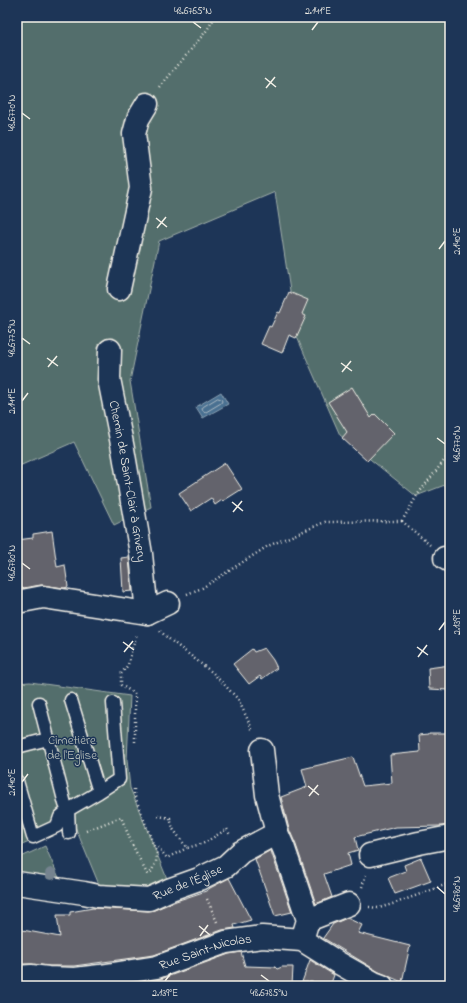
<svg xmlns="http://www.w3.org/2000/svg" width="467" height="1003" font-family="'Indie Flower',sans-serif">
  <rect width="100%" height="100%" fill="#1d3557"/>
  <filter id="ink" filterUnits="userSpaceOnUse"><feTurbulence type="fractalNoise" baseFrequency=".025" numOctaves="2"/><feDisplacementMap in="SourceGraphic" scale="8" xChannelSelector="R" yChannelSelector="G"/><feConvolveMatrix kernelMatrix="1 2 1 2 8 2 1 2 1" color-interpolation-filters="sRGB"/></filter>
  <g filter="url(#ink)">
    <path fill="#526e6c" stroke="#a3b0aa" d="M 17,17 L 450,17 L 450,483 L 416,496 L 340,435 L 297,337 L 275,192 L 159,241 L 130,381 L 151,507 L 114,525 L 74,442 L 17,467 Z
      M 30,682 L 130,696 L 127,760 L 130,788 L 170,886 L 134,893 L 100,887 L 74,824 L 17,847 L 17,683 Z
      M 45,846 L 60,880 L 24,880 L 17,862 L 17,859 Z"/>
    <path fill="#496f91" stroke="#8da3b4" d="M 221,392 L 228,404 L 203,418 L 196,407 Z"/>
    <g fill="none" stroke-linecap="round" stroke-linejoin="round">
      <path stroke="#b0bdc5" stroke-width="1" d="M 218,398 L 221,399 L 222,401 L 221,403 L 206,412 L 203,411 L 202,409 L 203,407 Z"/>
    </g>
    <path fill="#63646c" stroke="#f4f1e8" d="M 289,292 L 308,300 L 302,314 L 306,316 L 296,338 L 289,335 L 282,353 L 261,344 L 269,326 L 271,327 L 278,312 L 280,313 Z
      M 352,387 L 371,418 L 375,414 L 394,433 L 367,461 L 342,438 L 347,432 L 328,402 Z
      M 225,463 L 242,489 L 223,501 L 222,500 L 215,505 L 211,498 L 191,511 L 179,493 Z
      M 52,531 L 57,567 L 65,565 L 68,587 L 64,588 L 41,585 L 17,589 L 17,540 L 33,538 L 33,534 Z
      M 129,557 L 132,591 L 123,592 L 121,558 Z
      M 264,648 L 273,660 L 277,668 L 262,679 L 260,676 L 249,684 L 233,664 L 252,649 L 254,652 Z
      M 450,665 L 450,676 L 449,677 L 448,690 L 429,689 L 428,668 Z
      M 429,733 L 450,733 L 450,825 L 440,826 L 396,827 L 355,837 L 358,850 L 348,853 L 351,865 L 324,874 L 332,897 L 316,904 L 296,845 L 289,829 L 281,797 L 307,787 L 302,769 L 353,757 L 363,786 L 392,783 L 390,755 L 420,752 L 419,735 L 429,734 Z
      M 271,850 L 272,854 L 292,912 L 275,916 L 255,859 Z
      M 421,858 L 431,881 L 395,894 L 388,878 L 406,871 L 404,865 Z
      M 229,878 L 251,920 L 234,925 L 235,928 L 222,930 L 154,955 L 74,966 L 49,966 L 32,964 L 17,964 L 17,929 L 60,937 L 57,915 L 70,915 L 70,912 L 93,908 L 148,911 L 154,910 L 176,901 L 206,891 L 210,888 Z
      M 347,918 L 362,925 L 358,933 L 410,946 L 402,982 L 379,972 L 323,938 L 333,924 Z
      M 241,952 L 245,966 L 275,967 L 277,969 L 282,967 L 293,967 L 292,986 L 117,986 L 161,979 L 229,954 Z
      M 310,960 L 334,975 L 330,986 L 322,986 L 312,982 L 302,982 Z"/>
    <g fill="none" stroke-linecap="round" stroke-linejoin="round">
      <defs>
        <path id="service" d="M 39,703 L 65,804 L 68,810 L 69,833
          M 17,747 L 48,739
          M 17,781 L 33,837 L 57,826 L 60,817 L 68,810 L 99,792 L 71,700
          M 99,792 L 119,779 L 113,703"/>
        <g id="minor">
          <path d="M 119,289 L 141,188 L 134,134 L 138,119 L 147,104"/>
          <path id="s1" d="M 110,350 L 109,379 L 123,449 L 141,554 L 147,613"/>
          <path d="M 445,558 L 450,561"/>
          <path d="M 17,602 L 43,597 L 147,613 L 168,603"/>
          <path d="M 262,750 L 267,795 L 277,833 L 284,849 L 308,920 L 302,940"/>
          <path d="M 370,855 L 419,843 L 450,837"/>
          <path id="s2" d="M 17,883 L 84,893 L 98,896 L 149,899 L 171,889 L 199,879 L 226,866 L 241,852 L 277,833"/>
          <path d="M 308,920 L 349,904"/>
          <path id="s3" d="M 17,977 L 31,976 L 48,978 L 75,979 L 100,976 L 157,967 L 226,942 L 262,937 L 302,940 L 337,962 L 374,983 L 382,986"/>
        </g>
      </defs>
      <use href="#service" stroke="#f4f1e8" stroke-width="15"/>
      <use href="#minor" stroke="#f4f1e8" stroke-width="25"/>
      <path stroke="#f4f1e8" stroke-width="2.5" stroke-dasharray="1 3" stroke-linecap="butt" d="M 160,87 L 207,30 L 215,17
        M 402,521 L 418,494 L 450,453
        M 402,521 L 430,545
        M 187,594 L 202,588 L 268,546 L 325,522 L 402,521
        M 160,631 L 169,639 L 213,673 L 238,699 L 253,731
        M 135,742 L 135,694 L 121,685 L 121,674 L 128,665 L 132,648 L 138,634
        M 134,789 L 134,794 L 157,854 L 156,862 L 150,874
        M 158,816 L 170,818 L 173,829 L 187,848 L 204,843 L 227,829 L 230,835
        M 86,831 L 121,817 L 132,844 L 148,876
        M 158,847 L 167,858 L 187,848
        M 17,853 L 23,850
        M 362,887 L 366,875
        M 207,899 L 217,922
        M 369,907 L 379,908 L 396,903 L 450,883"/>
      <use href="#service" stroke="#1d3557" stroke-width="12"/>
      <use href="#minor" stroke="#1d3557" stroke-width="22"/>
    </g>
    <circle fill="#74838f" cx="51" cy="874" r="6"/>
  </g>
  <path fill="none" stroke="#f4f1e8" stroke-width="1.5" d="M 193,22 L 201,28M 312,30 L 318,22M 265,78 L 276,87M 266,88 L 275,77M 22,113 L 30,119M 156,218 L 167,227M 157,228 L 166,217M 439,249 L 445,241M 22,338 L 30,344M 47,358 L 58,366M 341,363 L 352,371M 48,367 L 57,356M 342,372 L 351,361M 22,401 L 28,393M 437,438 L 445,444M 232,502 L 243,511M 233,512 L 242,501M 22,563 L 30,569M 439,630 L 445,622M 123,642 L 134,650M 417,647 L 428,655M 124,652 L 133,641M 418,657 L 427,645M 22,782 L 28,774M 308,786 L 319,795M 309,796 L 318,785M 437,887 L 445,894M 199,926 L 210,935M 200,936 L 208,925M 261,975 L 269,981M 165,981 L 171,973"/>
  <g text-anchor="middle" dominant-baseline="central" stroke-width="3" stroke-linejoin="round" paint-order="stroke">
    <g font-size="13" fill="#f4f1e8" stroke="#1d3557">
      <text stroke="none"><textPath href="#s1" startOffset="133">Chemin de Saint-Clair à Grivery</textPath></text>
      <text stroke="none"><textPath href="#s2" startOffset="175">Rue de l'Église</textPath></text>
      <text stroke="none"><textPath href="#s3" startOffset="192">Rue Saint-Nicolas</textPath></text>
    </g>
    <g font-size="13" fill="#bbc3bd" stroke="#1d3557">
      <text x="72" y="740">Cimetière<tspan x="72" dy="15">de l'Eglise</tspan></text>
    </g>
  </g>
  <rect width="467" height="1003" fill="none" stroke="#1d3557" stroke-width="44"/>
  <rect x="22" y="22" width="423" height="959" fill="none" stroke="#f4f1e8" stroke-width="1.5"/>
  <g font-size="10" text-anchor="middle" fill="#f4f1e8">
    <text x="193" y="14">48.6765°N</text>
    <text x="318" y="14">2.141°E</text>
    <text transform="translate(11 113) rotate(-90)" y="4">48.6770°N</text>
    <text transform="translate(456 241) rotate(-90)" y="4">2.140°E</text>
    <text transform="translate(11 338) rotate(-90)" y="4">48.6775°N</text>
    <text transform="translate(11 401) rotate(-90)" y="4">2.141°E</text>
    <text transform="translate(456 444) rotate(-90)" y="4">48.6770°N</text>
    <text transform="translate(11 563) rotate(-90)" y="4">48.6780°N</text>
    <text transform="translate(456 622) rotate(-90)" y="4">2.139°E</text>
    <text transform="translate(11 782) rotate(-90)" y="4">2.140°E</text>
    <text transform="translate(456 894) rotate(-90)" y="4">48.6780°N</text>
    <text x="165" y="996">2.139°E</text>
    <text x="269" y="996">48.6785°N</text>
  </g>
</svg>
